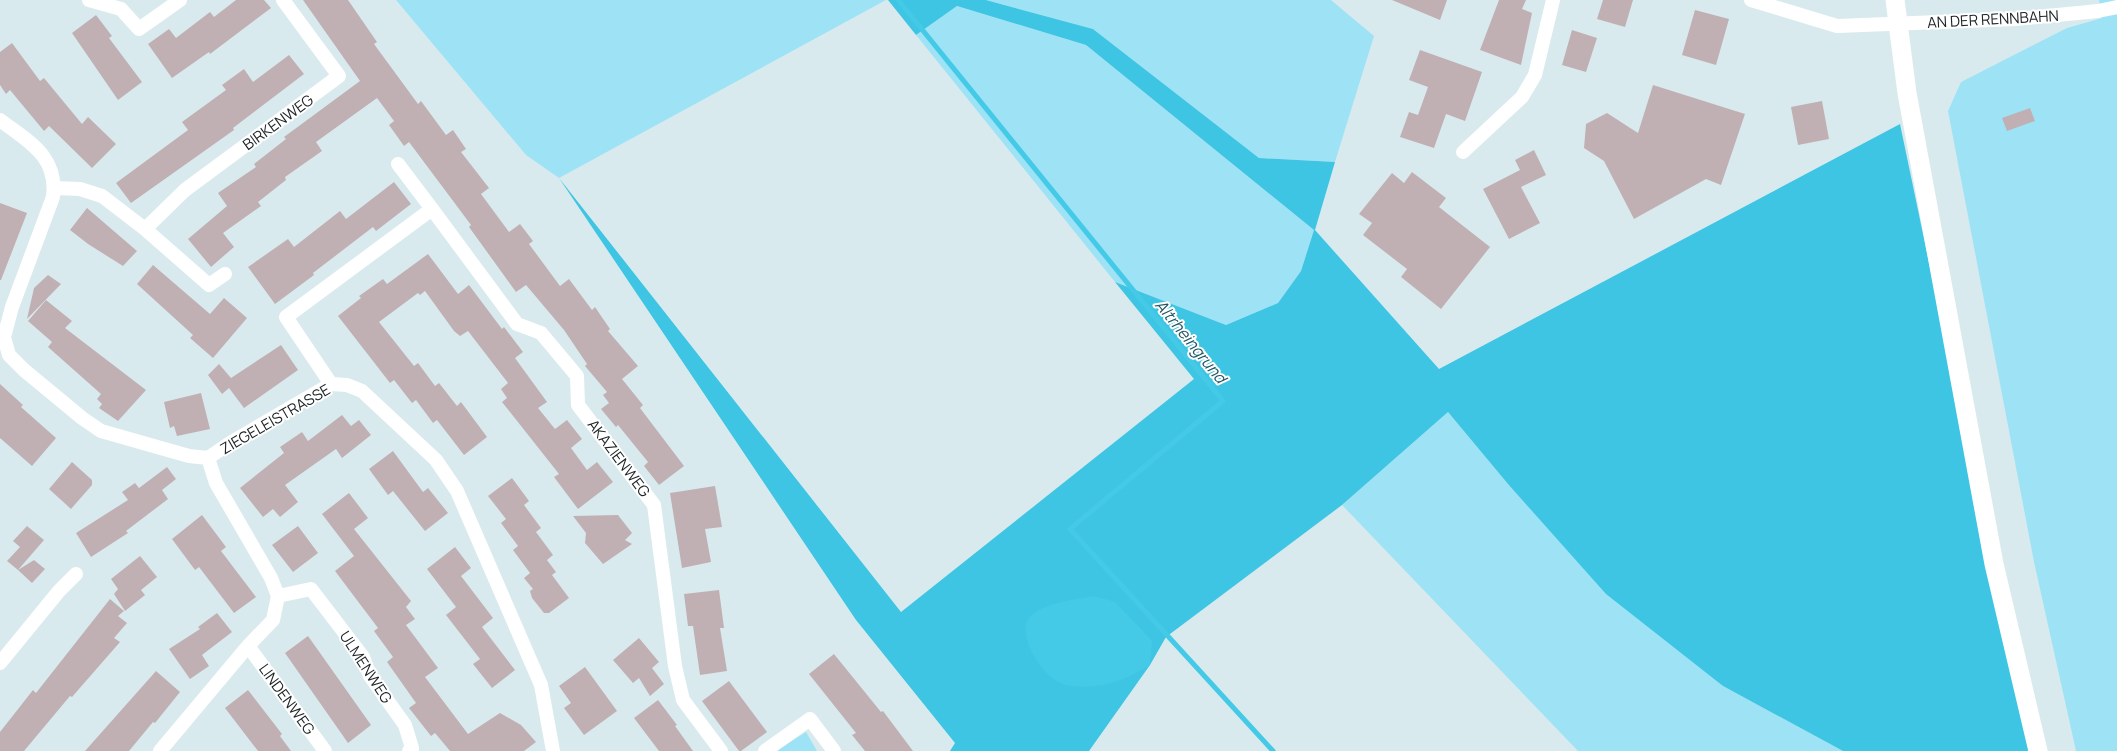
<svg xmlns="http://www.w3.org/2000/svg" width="2117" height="751" font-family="Manrope,sans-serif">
  <rect width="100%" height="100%" fill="#d9eaee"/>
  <path fill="#9ee3f5" d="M 396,0 L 886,0 L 559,178 L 526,155 Z
    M 986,0 L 1331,0 L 1374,36 L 1335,162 L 1259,158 L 1093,29 Z
    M 2053,0 L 2117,0 L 2117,751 L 2076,751 L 2034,562 L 1948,111 L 1961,82 L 2067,28 L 2102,18 L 2099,0 Z
    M 957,6 L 1086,45 L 1314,230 L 1301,271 L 1278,303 L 1226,325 L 1115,282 L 916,35 Z
    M 1448,412 L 1508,484 L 1723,686 L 1843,751 L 1578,751 L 1342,505 Z
    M 806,732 L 817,751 L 776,751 Z"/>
  <path fill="#3ec5e3" d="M 888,0 L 986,0 L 1093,29 L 1259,158 L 1335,162 L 1315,230 L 1439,369 L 1900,124 L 2031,751 L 1843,751 L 1723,686 L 1606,594 L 1508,484 L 1448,412 L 1342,505 L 1166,637 L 1150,665 L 1089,751 L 950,751 L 955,743 L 856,620 L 559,178 L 901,612 L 1194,379 L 1115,282 L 1226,325 L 1278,303 L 1301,271 L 1314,230 L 1086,45 L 957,6 L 916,35 Z"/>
  <path fill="#44cae7" d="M 1094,596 L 1115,602 L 1152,641 L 1150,665 C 1125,681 1096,691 1066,685 C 1045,681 1012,633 1032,615 C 1047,602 1074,600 1094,596 Z"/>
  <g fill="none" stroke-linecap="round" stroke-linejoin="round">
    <path stroke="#44cae7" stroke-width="5" d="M 899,1 L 1223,401 L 1070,529 L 1273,751"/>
  </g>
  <path fill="#c0b0b3" d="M 236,0 L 264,0 L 271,8 L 210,54 L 209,52 L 172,78 L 148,44 L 169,29 L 176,38 L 210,12 L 214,17 Z
    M 303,0 L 348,0 L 377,42 L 374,44 L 418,104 L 421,101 L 446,135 L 453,130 L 466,149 L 461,152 L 489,188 L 481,194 L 509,232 L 520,224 L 533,241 L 529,244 L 560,286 L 569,279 L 592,310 L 595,307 L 610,329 L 608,331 L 638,366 L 622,379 L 643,405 L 640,408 L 684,466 L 659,485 L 644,466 L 648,462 L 618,425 L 616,427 L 601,409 L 609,403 L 603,395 L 607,392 L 585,366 L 587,364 L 564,330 L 526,285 L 516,292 L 469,227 L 471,225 L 409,142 L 404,146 L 389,125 L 394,121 L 377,98 L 316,142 L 322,151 L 285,177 L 286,180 L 258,202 L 261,206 L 223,233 L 234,247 L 211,267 L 188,239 L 227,206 L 218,193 L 256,167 L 254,164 L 286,139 L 284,137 L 360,81 Z
    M 1392,0 L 1447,0 L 1440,20 Z
    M 1499,0 L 1526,0 L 1522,9 L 1532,13 L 1521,65 L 1480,50 Z
    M 1603,0 L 1633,0 L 1625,27 L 1597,19 Z
    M 1695,10 L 1729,19 L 1716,65 L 1682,55 Z
    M 96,15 L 112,36 L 109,38 L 142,82 L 118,100 L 72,33 Z
    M 1572,30 L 1597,38 L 1586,72 L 1562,65 Z
    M 12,43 L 40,81 L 44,78 L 82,124 L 88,117 L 116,144 L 92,168 L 49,126 L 44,131 L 10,90 L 6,94 L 0,85 L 0,52 Z
    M 1420,50 L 1482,72 L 1465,121 L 1446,114 L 1434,148 L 1400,137 L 1409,112 L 1418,115 L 1428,87 L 1409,80 Z
    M 289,55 L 304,74 L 233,128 L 234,130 L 131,203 L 116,183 L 188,130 L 182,122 L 226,90 L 222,85 L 244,69 L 253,82 Z
    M 1653,85 L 1745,114 L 1721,185 L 1706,179 L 1634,219 L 1604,161 L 1584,148 L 1586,124 L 1607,113 L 1638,133 Z
    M 1822,101 L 1829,139 L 1798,145 L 1791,107 Z
    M 2030,108 L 2035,121 L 2007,131 L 2002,118 Z
    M 1534,150 L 1546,175 L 1521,187 L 1540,223 L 1509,239 L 1483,189 L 1520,170 L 1515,160 Z
    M 1412,172 L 1446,198 L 1439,207 L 1490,247 L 1441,309 L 1401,277 L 1407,269 L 1363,235 L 1372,223 L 1359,214 L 1392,173 L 1404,183 Z
    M 394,182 L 411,204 L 376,231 L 373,227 L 313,273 L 314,275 L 275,304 L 248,267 L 288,239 L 294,247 L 340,211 L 346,219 Z
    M 0,203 L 27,213 L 1,280 L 0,280 Z
    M 87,208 L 137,251 L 123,266 L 88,244 L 70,230 Z
    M 428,254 L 458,294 L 469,285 L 502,329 L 504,327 L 523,352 L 515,358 L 547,402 L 538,408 L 555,429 L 567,420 L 582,439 L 571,448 L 587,470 L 597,462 L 613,482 L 578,509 L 554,477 L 559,474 L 502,402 L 507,398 L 501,389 L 508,383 L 468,331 L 460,336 L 454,331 L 425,291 L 420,295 L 418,293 L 379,322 L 414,366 L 418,363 L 435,386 L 439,383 L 457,406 L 461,402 L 487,437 L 464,455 L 437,420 L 433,423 L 416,400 L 412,403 L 394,380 L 390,383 L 338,316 L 361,298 L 359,296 L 383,279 L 387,284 Z
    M 153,265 L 210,314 L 224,298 L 247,318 L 213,358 L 190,338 L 193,335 L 137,284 Z
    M 48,275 L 61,284 L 27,319 L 34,288 Z
    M 46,300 L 72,321 L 65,328 L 146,390 L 118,421 L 99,408 L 102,404 L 97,399 L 101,394 L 48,347 L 52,342 L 28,321 Z
    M 281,345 L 298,370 L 244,408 L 229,388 L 222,394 L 208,375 L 219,364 L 231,378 Z
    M 0,384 L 23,405 L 21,407 L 56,438 L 32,466 L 0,438 Z
    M 201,393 L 210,429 L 177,436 L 174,426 L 170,428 L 164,402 Z
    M 342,415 L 351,426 L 359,420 L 371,435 L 342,458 L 336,449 L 285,485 L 298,502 L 280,517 L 273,509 L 263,517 L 240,488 L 284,453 L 280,447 L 302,432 L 308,441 Z
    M 393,451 L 423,492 L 428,488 L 448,513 L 425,531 L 393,491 L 388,495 L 369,469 Z
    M 72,462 L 92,480 L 92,485 L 71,509 L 49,489 Z
    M 167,467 L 176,479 L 162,490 L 168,499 L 126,531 L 128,533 L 91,557 L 76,533 L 128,500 L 122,492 L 135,483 L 139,488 Z
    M 512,478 L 529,501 L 524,505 L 541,528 L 536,532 L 553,555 L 547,560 L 556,572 L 552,575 L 569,598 L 549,613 L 544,613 L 532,598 L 530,591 L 533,589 L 524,578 L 530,573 L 513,550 L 518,546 L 501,523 L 506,519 L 488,496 Z
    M 715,486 L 722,527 L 705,529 L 711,562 L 682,568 L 670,493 Z
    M 349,493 L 368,518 L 354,529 L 411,601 L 406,607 L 415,619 L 406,625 L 438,668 L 425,677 L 468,734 L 500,713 L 521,725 L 536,742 L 524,751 L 450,751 L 435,733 L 431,736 L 409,708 L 416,703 L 387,662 L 393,657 L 374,631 L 378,628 L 335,571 L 354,556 L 322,514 Z
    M 202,515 L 226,547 L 221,551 L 256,597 L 234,613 L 199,567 L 195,570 L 172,539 Z
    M 618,515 L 632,533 L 625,540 L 632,544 L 603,564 L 585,543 L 586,533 L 573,516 Z
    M 27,526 L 44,540 L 18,570 L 7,561 L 20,547 L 13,541 Z
    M 298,526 L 318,553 L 293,572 L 272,545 Z
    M 455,547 L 471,568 L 461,576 L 493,618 L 482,627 L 515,670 L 492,688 L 473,664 L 480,659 L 446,615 L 456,607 L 427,569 Z
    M 140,556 L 157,577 L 141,590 L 145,595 L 125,611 L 114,594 L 118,589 L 111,579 Z
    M 34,560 L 45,569 L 32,583 L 18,570 Z
    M 719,590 L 724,628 L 720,628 L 727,671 L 700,675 L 693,626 L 688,626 L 684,594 Z
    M 110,599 L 124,611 L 118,616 L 127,623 L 114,638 L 120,642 L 72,697 L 70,696 L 24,751 L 0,751 L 0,732 L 33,690 L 36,693 Z
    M 217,613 L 232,632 L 202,655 L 209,666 L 190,679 L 169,649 L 200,629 L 198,627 Z
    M 308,636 L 371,725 L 348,743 L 285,653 Z
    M 639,638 L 659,662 L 652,668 L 664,684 L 650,696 L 639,678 L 633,683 L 613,660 Z
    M 834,654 L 881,712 L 883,711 L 913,751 L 865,751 L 852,735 L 856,733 L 809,674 Z
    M 585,667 L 617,711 L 584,735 L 564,708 L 571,703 L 559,686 Z
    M 156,671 L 180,692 L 155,723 L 153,722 L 129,751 L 85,751 Z
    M 729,681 L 767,732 L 741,751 L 739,751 L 702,701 Z
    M 248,690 L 282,734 L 280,736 L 291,751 L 258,751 L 225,708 Z
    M 658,700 L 677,725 L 675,726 L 693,751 L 659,751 L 634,718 Z"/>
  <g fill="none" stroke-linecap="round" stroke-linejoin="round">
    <path stroke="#fff" stroke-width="14" d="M 89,0 L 121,9 L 139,29 L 180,0
      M 1751,0 L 1837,26 L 2016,19 L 2098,11 L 2117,7
      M 0,120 C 29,142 58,156 53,197 L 12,307 L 4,337 L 9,355 L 24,370 L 82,418 L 101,431 L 189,456 L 208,458 L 230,443 L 331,384 L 347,385 L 362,391 L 436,460 L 457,491 L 541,685 L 553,751
      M 1463,152 L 1522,97 L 1535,75 L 1553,0
      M 398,164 L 432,209
      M 54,188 L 80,189 L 102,196 L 145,229 L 185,190 L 339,76 L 283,0
      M 145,229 L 209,285 L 225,274
      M 331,384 L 286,317 L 432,209 L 517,324 L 541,333 L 577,376 L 578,405 L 654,505 L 675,666 L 683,700 L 721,751
      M 278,596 L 311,589 L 363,657 L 370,676 L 405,725 L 412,748 L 409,751
      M 248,646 L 325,751
      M 0,663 L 59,591 L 76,574
      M 160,751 L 248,646 L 273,620 L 278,596 L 271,578 L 216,483 L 208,458
      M 765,751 L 810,719 L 834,751"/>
    <path stroke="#fff" stroke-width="19" d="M 1895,0 L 1907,93 L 1994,564 L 2038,751"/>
  </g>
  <g text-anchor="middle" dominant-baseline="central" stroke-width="4" stroke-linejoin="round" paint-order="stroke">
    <g font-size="15" fill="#202628" stroke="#fff">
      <text transform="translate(1993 19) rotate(-3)">AN DER RENNBAHN</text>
      <text transform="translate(278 122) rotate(-36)">BIRKENWEG</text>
      <text transform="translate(275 419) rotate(-30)">ZIEGELEISTRASSE</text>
      <text transform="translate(619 458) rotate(53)">AKAZIENWEG</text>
      <text transform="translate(366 667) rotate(57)">ULMENWEG</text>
      <text transform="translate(287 699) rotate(54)">LINDENWEG</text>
    </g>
    <g font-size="16" font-style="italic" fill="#215764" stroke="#fff">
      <text transform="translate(1191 341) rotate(51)">Altrheingrund</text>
    </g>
  </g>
</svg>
